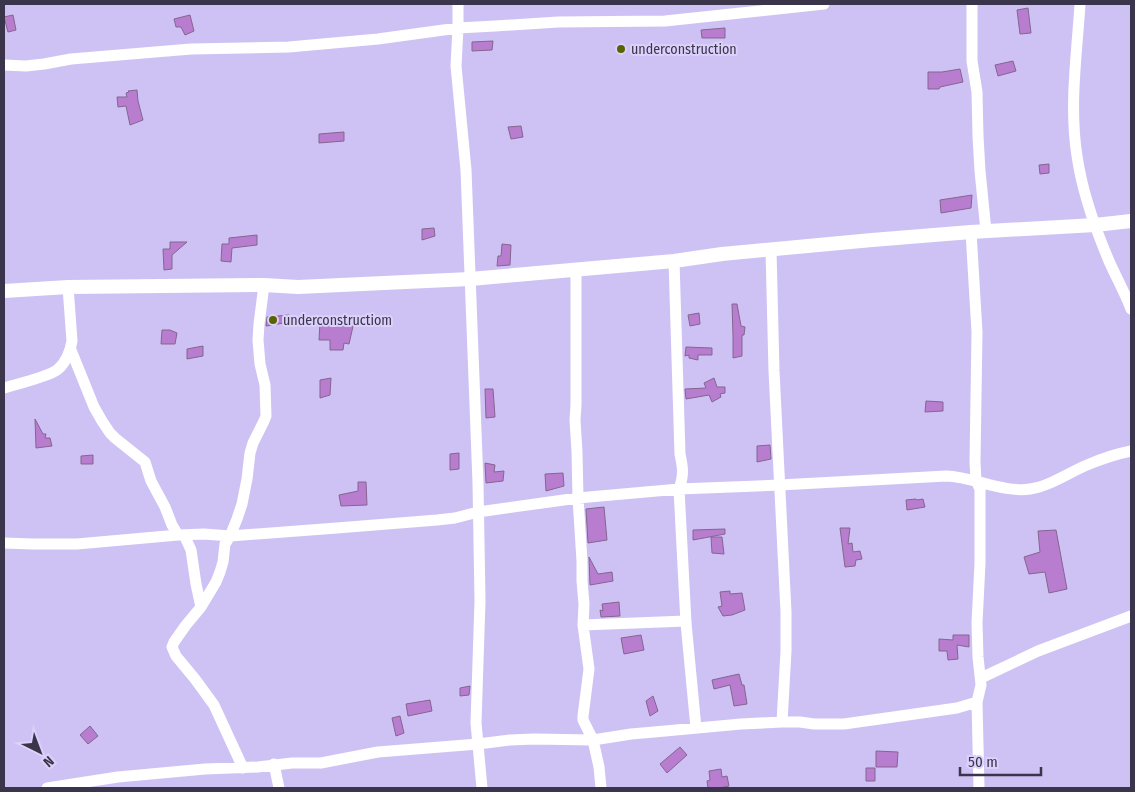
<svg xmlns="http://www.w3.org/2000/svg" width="1135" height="792" font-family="'Fira Sans Condensed',sans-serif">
  <rect width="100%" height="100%" fill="#cec2f5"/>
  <path fill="#b87dcf" stroke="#83668f" d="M 1028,8 L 1031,33 L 1020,34 L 1017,10 Z
    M 13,15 L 16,30 L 8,32 L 4,17 Z
    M 190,15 L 194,31 L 185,35 L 181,27 L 176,27 L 174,19 Z
    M 725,28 L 725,38 L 702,38 L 701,30 Z
    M 493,41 L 492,50 L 472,51 L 472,42 Z
    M 1013,61 L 1016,71 L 998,76 L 995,65 Z
    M 960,69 L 963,82 L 940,87 L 939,89 L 928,89 L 928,72 L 942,72 Z
    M 137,90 L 138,101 L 143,120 L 130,125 L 126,106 L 118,107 L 117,97 L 127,97 L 126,93 L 129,92 L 128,91 Z
    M 521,126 L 523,137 L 511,139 L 508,127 Z
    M 344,132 L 344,141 L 319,143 L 319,134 Z
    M 1049,164 L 1049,173 L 1040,174 L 1039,165 Z
    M 972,195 L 971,208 L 941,213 L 940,200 Z
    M 434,228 L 435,236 L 422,240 L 422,229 Z
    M 257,235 L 257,245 L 232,248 L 231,262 L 221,261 L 222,244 L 229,244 L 229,238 Z
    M 170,242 L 187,242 L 172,255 L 172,269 L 164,270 L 163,249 L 170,249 Z
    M 502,244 L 511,245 L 510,265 L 497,266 L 498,256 L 501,256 Z
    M 732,304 L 737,304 L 741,326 L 745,327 L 744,335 L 742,335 L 742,356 L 733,358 L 733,336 Z
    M 699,313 L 700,324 L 690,326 L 688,315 Z
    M 289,315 L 290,322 L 266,326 L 267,317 Z
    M 320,322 L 354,322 L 349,344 L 344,343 L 343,350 L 330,350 L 330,340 L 319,340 Z
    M 162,330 L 170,330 L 177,333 L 175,344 L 161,344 Z
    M 203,346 L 203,356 L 187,359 L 187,349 Z
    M 686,347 L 712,348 L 712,355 L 698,355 L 698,360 L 689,358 L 689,355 L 685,356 Z
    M 331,378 L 330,395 L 320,398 L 320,380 Z
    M 714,378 L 717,387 L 725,387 L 725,393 L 720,394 L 721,397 L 712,402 L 709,395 L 686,399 L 685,389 L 706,388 L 704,383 Z
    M 485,389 L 493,389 L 495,417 L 486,418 Z
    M 926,401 L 943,402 L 943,411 L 925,412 Z
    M 35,419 L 43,434 L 46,434 L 45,438 L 50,438 L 52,446 L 36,448 Z
    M 770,445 L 771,459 L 757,462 L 757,446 Z
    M 459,453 L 459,469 L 450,470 L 450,454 Z
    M 93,455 L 93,464 L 81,464 L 81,456 Z
    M 485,463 L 495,465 L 494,472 L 504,471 L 503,481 L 486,483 Z
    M 563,473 L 564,486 L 546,491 L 545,474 Z
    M 358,482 L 366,482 L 367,505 L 341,506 L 339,495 L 358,491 Z
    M 916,499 L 917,500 L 923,499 L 925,507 L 907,510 L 906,500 Z
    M 604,507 L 607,540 L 588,543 L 586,509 Z
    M 840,528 L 850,528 L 848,544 L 852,543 L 853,552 L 860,551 L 862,559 L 856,560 L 855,566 L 845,567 Z
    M 725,529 L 725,534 L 693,540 L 693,530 Z
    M 1056,530 L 1067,589 L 1049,593 L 1045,572 L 1029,574 L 1024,557 L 1040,552 L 1038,531 Z
    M 711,537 L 722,537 L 724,554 L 712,553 Z
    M 589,557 L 598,574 L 612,572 L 613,581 L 590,585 Z
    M 730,591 L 730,594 L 742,593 L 745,610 L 732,615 L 723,616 L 718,607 L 722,606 L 720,592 Z
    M 619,602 L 620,616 L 601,617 L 600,610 L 603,611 L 602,604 Z
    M 641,635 L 644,650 L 624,654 L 621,638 Z
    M 953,635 L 969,635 L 969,647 L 957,645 L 958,659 L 948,660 L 947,651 L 939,651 L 939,639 L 953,640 Z
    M 739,674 L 742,685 L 744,685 L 747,704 L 734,706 L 730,685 L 714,689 L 712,680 Z
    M 470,686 L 469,695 L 460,696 L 460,688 Z
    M 653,696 L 658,711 L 650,716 L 646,701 Z
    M 430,700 L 432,711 L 408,716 L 406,704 Z
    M 400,716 L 404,733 L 396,736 L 392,718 Z
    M 90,726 L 98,736 L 88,744 L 80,735 Z
    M 680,747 L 687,755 L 667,773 L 660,764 Z
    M 876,751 L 898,752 L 897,767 L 876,767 Z
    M 866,768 L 875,768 L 875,781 L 866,781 Z
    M 721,769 L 722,777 L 727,776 L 729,786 L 719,788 L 708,788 L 707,781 L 710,780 L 709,771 Z"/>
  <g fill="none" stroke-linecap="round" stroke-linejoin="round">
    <path stroke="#fff" stroke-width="11" d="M 458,4 L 458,28 L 456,66 L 466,170 L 478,483 L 480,601 L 476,723 L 482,788
      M 972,4 L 972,61 L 977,92 L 978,136 L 980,171 L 986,231
      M 1080,4 C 1077,54 1069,105 1077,156 C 1082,191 1095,228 1109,261 C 1116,277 1125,293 1131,309
      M 4,65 L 26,66 L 44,64 L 71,59 L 191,49 L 289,47 L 378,39 L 458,28 L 495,26 L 558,22 L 665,21 L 824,4
      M 971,232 L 977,332 L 975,462 L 976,481 L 980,489 L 980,563 L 977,623 L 978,657 L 981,685 L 977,702 L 979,788
      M 771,250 L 774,371 L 786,612 L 786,651 L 782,722
      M 674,261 L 680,454 C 683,468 684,475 679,489 L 686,623 L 696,728
      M 576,270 L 576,405 L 575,420 L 577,452 L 578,498 L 582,561 L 582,581 L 584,604 L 583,625 L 589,669 L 583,716 L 583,720 L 593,740 L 599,767 L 601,788
      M 71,350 L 94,407 L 102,421 L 110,433 L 115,438 L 145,462 L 151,481 L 165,507 L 172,525 L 178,535
      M 4,388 C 17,384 47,377 57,370 C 66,363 70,352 72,341 L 68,287
      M 184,535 L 191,550 L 196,584 L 201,607
      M 4,543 L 33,544 L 77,544 L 178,535 L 204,534 L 230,536 L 337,528 L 437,520 L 455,518 L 478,512 L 578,498 L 679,489 L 780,485 L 946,476 C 974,477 1003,493 1030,489 C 1050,486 1068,473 1087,465 C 1101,459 1116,454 1131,451
      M 583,625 L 686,621
      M 981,678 L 1038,651 L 1131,616
      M 274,764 L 279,788
      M 243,768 L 214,705 L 195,679 L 176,656 L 172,647 L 174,642 L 186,625 L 201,607 L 216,582 L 220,572 L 223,562 L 225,544 L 230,536 L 237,519 L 242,504 L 247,479 L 250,453 L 253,443 L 264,421 L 266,416 L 265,385 L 260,364 L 258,340 L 259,324 L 264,285
      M 47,788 L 118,777 L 205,769 L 258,767 L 292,763 L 321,763 L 378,752 L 478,744 L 510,740 L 534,739 L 593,740 L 631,734 L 654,732 L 741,724 L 782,722 L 800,722 L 814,724 L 844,724 L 957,708 L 977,702"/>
    <path stroke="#fff" stroke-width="14" d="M 4,291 L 68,287 L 264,285 L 298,287 L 470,279 L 674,261 L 722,254 L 872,240 L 971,232 L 1095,225 L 1131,221"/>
  </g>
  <g fill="#5a6302" stroke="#dbd1fa" stroke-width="2">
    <circle cx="621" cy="49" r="5"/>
    <circle cx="273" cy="320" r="5"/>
  </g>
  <g text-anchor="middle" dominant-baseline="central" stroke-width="4" stroke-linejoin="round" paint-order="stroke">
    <g font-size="14" fill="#3a354a" stroke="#dbd1fa" text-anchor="start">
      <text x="631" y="49">underconstruction</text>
      <text x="283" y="320">underconstructiom</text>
    </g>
  </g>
  <rect width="1135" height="792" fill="none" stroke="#3a354a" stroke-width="10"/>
  <g transform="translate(40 752) rotate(138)" stroke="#dbd1fa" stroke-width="4" paint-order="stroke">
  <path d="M0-4L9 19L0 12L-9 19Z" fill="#3a354a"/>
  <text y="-8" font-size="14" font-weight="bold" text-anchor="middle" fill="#3a354a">N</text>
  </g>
  <path d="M960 767v8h81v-8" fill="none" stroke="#3a354a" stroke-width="2.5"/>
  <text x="968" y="767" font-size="15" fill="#3a354a" stroke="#dbd1fa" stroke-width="4" paint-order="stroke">50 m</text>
</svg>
